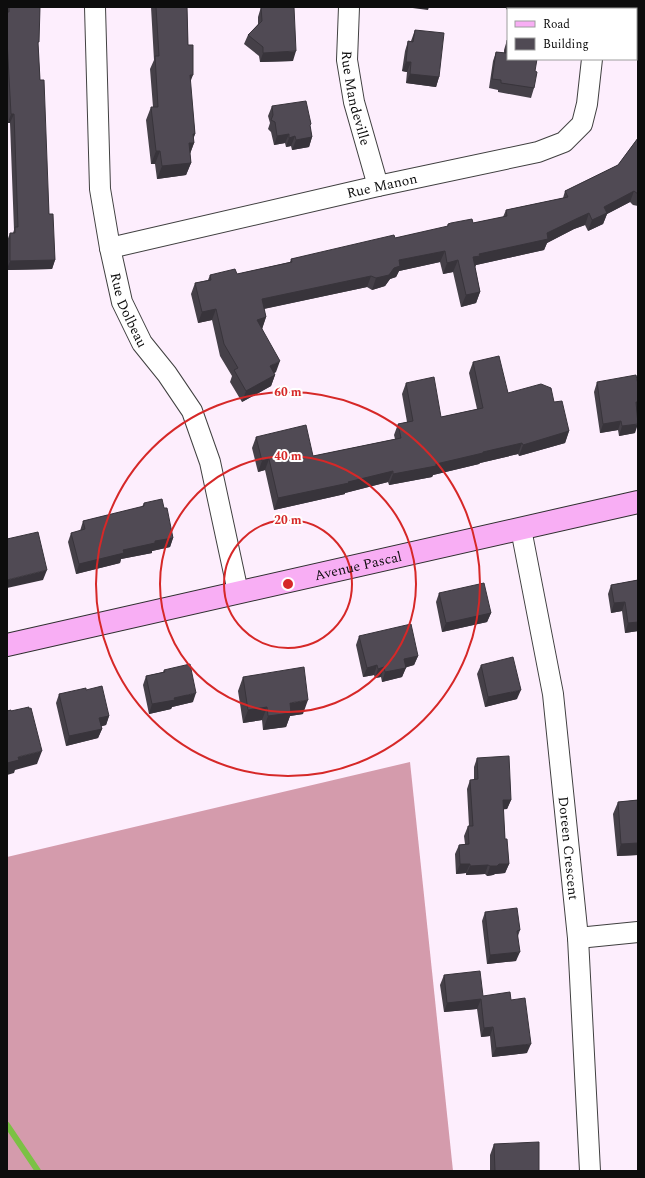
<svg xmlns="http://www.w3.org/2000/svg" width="645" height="1178" font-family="Spectral,serif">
  <rect width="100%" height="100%" fill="#fdeefd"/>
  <path fill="#d49bac" d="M 410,762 L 453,1171 L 7,1171 L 7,857 Z"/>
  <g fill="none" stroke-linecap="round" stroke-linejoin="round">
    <path stroke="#7bc144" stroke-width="6" d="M 7,1125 L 38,1171"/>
    <defs>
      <g id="street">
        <path id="s1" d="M 95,7 L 100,189 L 110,248 L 122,302 L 142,343 L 167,374 L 192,411 L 210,462 L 238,592"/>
        <path id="s2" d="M 349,7 L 347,60 L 354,102 L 378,186"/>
        <path d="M 600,9 L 601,7"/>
        <path id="s3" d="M 110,248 L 378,186 L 538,152 L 564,142 L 582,124 L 587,104 L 592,59"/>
        <path id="s4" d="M 521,529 L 553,694 L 578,938 L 590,1171"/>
        <path d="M 578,938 L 638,932"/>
      </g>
      <g id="secondary">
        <path id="s5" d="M 7,645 L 638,502"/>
      </g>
    </defs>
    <use href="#street" stroke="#404040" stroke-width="22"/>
    <use href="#secondary" stroke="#2f2f2f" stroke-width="24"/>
    <use href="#street" stroke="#fff" stroke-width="20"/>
    <use href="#secondary" stroke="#f8aef4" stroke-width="22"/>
  </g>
  <path fill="#454048" d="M 7,7 L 40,7 L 38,45 L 40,80 L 49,214 L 55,260 L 52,269 L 7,270 L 7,241 L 10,233 L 13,233 L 14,230 L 10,123 L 8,123 L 7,112 Z
    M 151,7 L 187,7 L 188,45 L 190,83 L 195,134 L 193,139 L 194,143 L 190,154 L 191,163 L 186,175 L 157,179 L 155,164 L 151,164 L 146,120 L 151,107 L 153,107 L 150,69 L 154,60 Z
    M 261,7 L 293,61 L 260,62 L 259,56 L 244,44 L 248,35 L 258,24 L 258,17 Z
    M 505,7 L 542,7 L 541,9 L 508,9 L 508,11 Z
    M 415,30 L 439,77 L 436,87 L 406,83 L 407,72 L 402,71 L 405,51 L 408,41 L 411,41 Z
    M 507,40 L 535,71 L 534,88 L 531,98 L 498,92 L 498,90 L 489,88 L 493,61 L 496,52 L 504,53 L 504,50 Z
    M 272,106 L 310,127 L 312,137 L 309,147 L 292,150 L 291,146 L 286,147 L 285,143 L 274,145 L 271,132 L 268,129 L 270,123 L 268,116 Z
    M 638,138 L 638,206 L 633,205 L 630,202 L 607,214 L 603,224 L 588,231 L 585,225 L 574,229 L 547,243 L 544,250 L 476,265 L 475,267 L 480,292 L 476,303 L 461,307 L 453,272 L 443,274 L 440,262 L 399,271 L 396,277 L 390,279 L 385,286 L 372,290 L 367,287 L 264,309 L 266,317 L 262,329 L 276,372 L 274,373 L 275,375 L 271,386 L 242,402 L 230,382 L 232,376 L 220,356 L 212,320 L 198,323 L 191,294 L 195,283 L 208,280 L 210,275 L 237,274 L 290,262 L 291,259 L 395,238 L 447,227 L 448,224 L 473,223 L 503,217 L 506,210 L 563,198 L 565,191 L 618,165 Z
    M 473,362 L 508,393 L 554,402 L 569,431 L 565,443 L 519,456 L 518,454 L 480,463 L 479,464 L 433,475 L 432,477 L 389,485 L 388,482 L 345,493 L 345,494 L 274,510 L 265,470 L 258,472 L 252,448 L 256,437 L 313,456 L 395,439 L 394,435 L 398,424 L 407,422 L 402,394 L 406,383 L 441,417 L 477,409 L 469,373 Z
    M 597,382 L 638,411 L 637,411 L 635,433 L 619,436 L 618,430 L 600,433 L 594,392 Z
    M 144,503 L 164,508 L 173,538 L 170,547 L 152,551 L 152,553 L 121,559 L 120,563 L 76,574 L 68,542 L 71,533 L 80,531 L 83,521 L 142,507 Z
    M 638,580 L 638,631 L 625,633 L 622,611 L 611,613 L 608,594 L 611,585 Z
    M 439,593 L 491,613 L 487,622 L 442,632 L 436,602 Z
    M 359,636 L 418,656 L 414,665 L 406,667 L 402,677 L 382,682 L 381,677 L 375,678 L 374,675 L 363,677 L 356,645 Z
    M 481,665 L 517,699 L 485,707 L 477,674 Z
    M 164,670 L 193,702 L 172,707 L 171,709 L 149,714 L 143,685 L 146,676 L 163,672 Z
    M 243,677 L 303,714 L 290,716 L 286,727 L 263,730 L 262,720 L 243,723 L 238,691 Z
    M 86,690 L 109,716 L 106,725 L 101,726 L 102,729 L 98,738 L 66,746 L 56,703 L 59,694 Z
    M 477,758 L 511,800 L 507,809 L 503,809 L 505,839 L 509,864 L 505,873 L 495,874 L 493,875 L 487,876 L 485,874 L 466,875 L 466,873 L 456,874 L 455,854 L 459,845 L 465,844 L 464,836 L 468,826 L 469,826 L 467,789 L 470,780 L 474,780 L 474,767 Z
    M 638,800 L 638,855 L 617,856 L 613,814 L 618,802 Z
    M 485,912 L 520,930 L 518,936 L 516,961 L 487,964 L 482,921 Z
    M 444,975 L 483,996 L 511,1000 L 527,1053 L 492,1057 L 490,1036 L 481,1037 L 477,1009 L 444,1012 L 440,985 Z
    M 494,1144 L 539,1171 L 490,1171 L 490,1155 Z"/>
  <path fill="#38343b" d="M 405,7 L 429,7 L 428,10 Z
    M 296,51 L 293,61 L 260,62 L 263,53 Z
    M 406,62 L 411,62 L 407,72 L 402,71 Z
    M 410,74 L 439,77 L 436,87 L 406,83 Z
    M 190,75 L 193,75 L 188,88 Z
    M 11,114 L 14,114 L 10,123 L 8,123 Z
    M 193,134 L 195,134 L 192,143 L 194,143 L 189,156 L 184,156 Z
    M 289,134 L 285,143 L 274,145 L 277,136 Z
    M 295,136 L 291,146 L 286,147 L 289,138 Z
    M 312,137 L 309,147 L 292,150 L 296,140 Z
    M 156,151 L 160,151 L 155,164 L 151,164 Z
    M 191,163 L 186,175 L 157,179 L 162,166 Z
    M 634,191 L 630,202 L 607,214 L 603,224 L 588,231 L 592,220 L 604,207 Z
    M 589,213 L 585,225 L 574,229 L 547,243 L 544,250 L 476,265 L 475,267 L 473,257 L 479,254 L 547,233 L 578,218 Z
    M 445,251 L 440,262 L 399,271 L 396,277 L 390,279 L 385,286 L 372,290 L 376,278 L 394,268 L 399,260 Z
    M 55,260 L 52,269 L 7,270 L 7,269 L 10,261 Z
    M 458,260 L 453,272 L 443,274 L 447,263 Z
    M 371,276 L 367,287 L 258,310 L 262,299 Z
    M 480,292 L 476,303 L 461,307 L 466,295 Z
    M 216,309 L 212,320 L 198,323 L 202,312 Z
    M 266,317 L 262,329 L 257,320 Z
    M 280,361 L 276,372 L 266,377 L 270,366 Z
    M 275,375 L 271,386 L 242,402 L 246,391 Z
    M 636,402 L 638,402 L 638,411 L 632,412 Z
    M 621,421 L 618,430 L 600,433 L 603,424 Z
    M 638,424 L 635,433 L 619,436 L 622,426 Z
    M 569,431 L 565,443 L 519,456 L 523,445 Z
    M 522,443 L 518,454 L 480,463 L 479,464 L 433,475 L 432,477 L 389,485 L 393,474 L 436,464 L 483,452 Z
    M 269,459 L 265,470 L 258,472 L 262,461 Z
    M 393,471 L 388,482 L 345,493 L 345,494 L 274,510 L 278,498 Z
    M 173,538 L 170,547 L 152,551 L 152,553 L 121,559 L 120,563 L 76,574 L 79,564 L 123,550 L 155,541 Z
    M 47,570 L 43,580 L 7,588 L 7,580 Z
    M 625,602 L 622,611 L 611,613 L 614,603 Z
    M 491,613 L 487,622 L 442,632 L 446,623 Z
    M 638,622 L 638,631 L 625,633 L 628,623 Z
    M 418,656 L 414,665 L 401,669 L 404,659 Z
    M 377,665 L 374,675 L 363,677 L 367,668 Z
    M 384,667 L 381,677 L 375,678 L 378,669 Z
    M 406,668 L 402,677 L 382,682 L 385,672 Z
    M 521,690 L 517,699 L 485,707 L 488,697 Z
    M 196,693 L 193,702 L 172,707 L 171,709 L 149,714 L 152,704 L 174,698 Z
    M 308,700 L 303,714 L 290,716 L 286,727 L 263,730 L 268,716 L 290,703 Z
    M 267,707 L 262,720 L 243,723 L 248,710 Z
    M 109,716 L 106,725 L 96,728 L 99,718 Z
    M 102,729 L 98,738 L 66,746 L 69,736 Z
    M 42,751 L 37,764 L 15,770 L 14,773 L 7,775 L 7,763 L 18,757 Z
    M 503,800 L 511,800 L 507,809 L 499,810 Z
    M 638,843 L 638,855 L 617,856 L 621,844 Z
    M 460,864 L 470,864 L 466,873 L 456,874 Z
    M 499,864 L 509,864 L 505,873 L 495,874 L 493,875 L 487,876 L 490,866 Z
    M 488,865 L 485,874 L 466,875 L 470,866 Z
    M 520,952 L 516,961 L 487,964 L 490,955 Z
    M 481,999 L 477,1009 L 444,1012 L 447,1003 Z
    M 493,1027 L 490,1036 L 481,1037 L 484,1028 Z
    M 531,1044 L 527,1053 L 492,1057 L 496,1048 Z"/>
  <path fill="#504a54" stroke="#38343b" d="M 9,7 L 40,7 L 39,42 L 38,42 L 40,80 L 44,80 L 49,214 L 53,214 L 55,260 L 10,261 L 10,233 L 15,233 L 15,227 L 18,227 L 14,114 L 11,114 L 7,40 L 7,12 L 9,12 Z
    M 156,7 L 187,7 L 188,45 L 193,45 L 193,75 L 190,75 L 195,134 L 193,134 L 194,143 L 189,143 L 191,163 L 162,166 L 160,151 L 156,151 L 151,107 L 158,107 L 155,56 L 159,56 Z
    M 261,7 L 294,7 L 296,51 L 263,53 L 263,47 L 248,35 L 262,21 Z
    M 511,7 L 542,7 L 541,9 L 510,9 Z
    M 415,30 L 444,33 L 439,77 L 410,74 L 411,62 L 406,62 L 408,41 L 413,42 Z
    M 507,40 L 508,40 L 508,59 L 537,59 L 535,71 L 537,72 L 534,88 L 501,83 L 501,80 L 492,79 L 496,52 L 506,53 Z
    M 306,101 L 311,124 L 310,125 L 312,137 L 296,140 L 295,136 L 289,138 L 289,134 L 277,136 L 275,122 L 271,120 L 273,115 L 272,106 Z
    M 638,138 L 638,194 L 634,191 L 604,207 L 607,213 L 592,220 L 589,213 L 578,218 L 547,233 L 548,239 L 479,254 L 480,256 L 473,257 L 480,292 L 466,295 L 458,260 L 447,263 L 445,251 L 399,260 L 400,266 L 394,268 L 389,275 L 376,278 L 371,276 L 262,299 L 266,317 L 257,320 L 280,361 L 270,366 L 275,375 L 246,391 L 234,370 L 238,368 L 224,344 L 216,309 L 202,312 L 195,283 L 211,280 L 210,275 L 235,269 L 237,274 L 292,262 L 291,259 L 394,235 L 395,238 L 448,226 L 448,224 L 451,223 L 472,219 L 473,223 L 507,216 L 506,210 L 568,197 L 565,191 L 618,165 Z
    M 499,356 L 508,393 L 541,384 L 551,388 L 554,402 L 562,401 L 569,431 L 523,445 L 522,443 L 483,452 L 483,453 L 436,464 L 436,466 L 393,474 L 393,471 L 348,482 L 349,483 L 278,498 L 269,459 L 262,461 L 256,437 L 306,425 L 313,456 L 401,438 L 398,424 L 413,421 L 406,383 L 434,377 L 441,417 L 483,408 L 473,362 Z
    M 636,375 L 638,384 L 638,402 L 636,402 L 638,424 L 622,426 L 621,421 L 603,424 L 597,382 Z
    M 162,499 L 164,508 L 167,508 L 173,538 L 155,541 L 155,543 L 123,550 L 124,553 L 79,564 L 71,533 L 85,529 L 83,521 L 144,506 L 144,503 Z
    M 38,532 L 47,570 L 7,580 L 7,539 Z
    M 638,580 L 638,622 L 628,623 L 625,602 L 614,603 L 611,585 Z
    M 484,583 L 491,613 L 446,623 L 439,593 Z
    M 411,624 L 418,656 L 404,659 L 406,668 L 385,672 L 384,667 L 378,669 L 377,665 L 367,668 L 359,636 Z
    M 513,657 L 521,690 L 488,697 L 481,665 Z
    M 190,664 L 196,693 L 174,698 L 175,700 L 152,704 L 146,676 L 165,672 L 164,670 Z
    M 304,667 L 308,700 L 290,703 L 291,713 L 268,716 L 267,707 L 248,710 L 243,677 Z
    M 102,686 L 109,716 L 99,718 L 102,729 L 69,736 L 59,694 L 86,688 L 86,690 Z
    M 29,707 L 29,709 L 31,708 L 42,751 L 18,757 L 19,760 L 7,763 L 7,711 L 11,710 L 11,711 Z
    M 509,756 L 511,800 L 503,800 L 505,839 L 507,839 L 509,864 L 499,864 L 497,866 L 490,866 L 488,865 L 470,866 L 470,864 L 460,864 L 459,845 L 469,844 L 468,826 L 473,826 L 470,780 L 478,779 L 477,758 Z
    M 638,800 L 638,843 L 621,844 L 618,802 Z
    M 517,908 L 520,930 L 517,931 L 520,952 L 490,955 L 485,912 Z
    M 480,971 L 483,996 L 510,992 L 511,1000 L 525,998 L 531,1044 L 496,1048 L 493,1027 L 484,1028 L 481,999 L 447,1003 L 444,975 Z
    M 539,1142 L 539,1171 L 495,1171 L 494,1144 Z"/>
  <g fill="none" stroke="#d62828" stroke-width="2">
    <circle cx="288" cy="584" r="64"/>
    <circle cx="288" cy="584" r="128"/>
    <circle cx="288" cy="584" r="192"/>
  </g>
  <g text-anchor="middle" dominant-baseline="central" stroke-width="4" stroke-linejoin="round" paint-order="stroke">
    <g font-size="14" fill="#0d0d0d" stroke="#fff">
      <text stroke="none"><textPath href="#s2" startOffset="92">Rue Mandeville</textPath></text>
      <text stroke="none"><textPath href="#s3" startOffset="279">Rue Manon</textPath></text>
      <text stroke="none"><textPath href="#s1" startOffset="307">Rue Dolbeau</textPath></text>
      <text stroke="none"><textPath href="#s5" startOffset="360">Avenue Pascal</textPath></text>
      <text stroke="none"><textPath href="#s4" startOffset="323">Doreen Crescent</textPath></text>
    </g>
  </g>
  <circle cx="288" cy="584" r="6" fill="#d62828" stroke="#fff" stroke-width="2"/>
  <g font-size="12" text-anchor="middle" font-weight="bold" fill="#d62828" stroke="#fff" stroke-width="4" stroke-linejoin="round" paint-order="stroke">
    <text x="288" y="396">60 m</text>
    <text x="288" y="460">40 m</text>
    <text x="288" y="524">20 m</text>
  </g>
  <rect width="645" height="1178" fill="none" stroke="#0d0d0d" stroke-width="16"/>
  <rect x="507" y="8" width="130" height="52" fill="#ffffff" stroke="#9e9e9e"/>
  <rect x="515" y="21" width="20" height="6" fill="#f8aef4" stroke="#9e9e9e"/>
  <text x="543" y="28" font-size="12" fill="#0d0d0d">Road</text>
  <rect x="515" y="38" width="20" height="12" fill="#504a54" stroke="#9e9e9e"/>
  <text x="543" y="48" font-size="12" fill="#0d0d0d">Building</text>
</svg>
